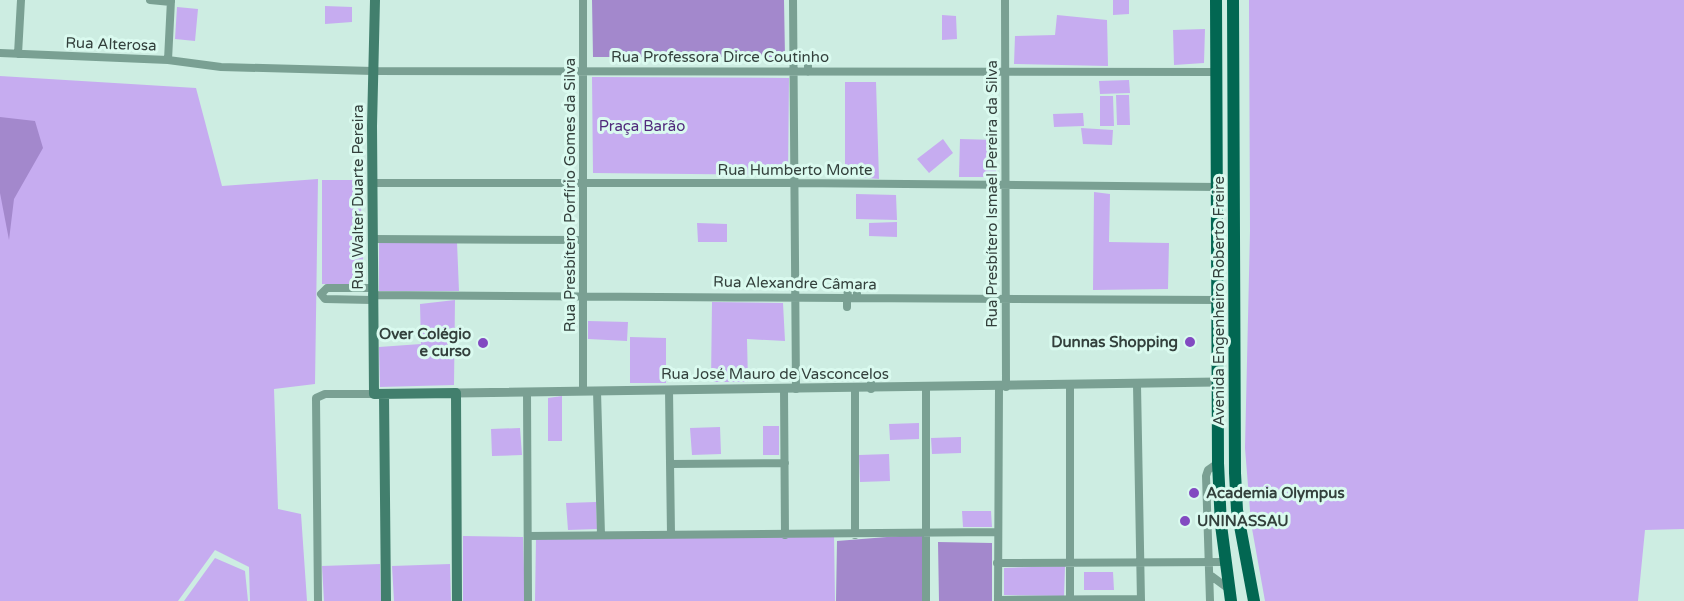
<svg xmlns="http://www.w3.org/2000/svg" width="1684" height="601" font-family="'Varela Round',sans-serif">
  <rect width="100%" height="100%" fill="#cdede2"/>
  <path fill="#c6acf0" d="M 1113,0 L 1129,0 L 1129,14 L 1113,15 Z
    M 1249,0 L 1684,0 L 1684,529 L 1645,530 L 1638,601 L 1265,601 L 1251,523 L 1245,448 L 1250,231 Z
    M 325,6 L 352,7 L 352,22 L 325,24 Z
    M 177,7 L 198,9 L 195,41 L 175,39 Z
    M 942,15 L 956,16 L 957,39 L 942,40 Z
    M 1057,15 L 1107,20 L 1108,66 L 1014,64 L 1015,36 L 1055,35 Z
    M 1205,29 L 1204,63 L 1174,65 L 1173,30 Z
    M 0,76 L 196,88 L 222,186 L 318,179 L 315,384 L 274,389 L 278,509 L 301,514 L 307,601 L 250,601 L 249,567 L 215,550 L 178,601 L 0,601 Z
    M 592,77 L 789,78 L 788,175 L 593,173 Z
    M 1129,80 L 1130,93 L 1100,94 L 1099,81 Z
    M 845,82 L 876,82 L 879,179 L 845,176 Z
    M 1116,95 L 1129,95 L 1130,125 L 1117,125 Z
    M 1100,96 L 1113,96 L 1114,126 L 1100,126 Z
    M 1083,113 L 1084,126 L 1054,127 L 1053,114 Z
    M 1081,128 L 1113,130 L 1112,145 L 1083,144 Z
    M 943,139 L 953,153 L 929,173 L 917,159 Z
    M 960,139 L 996,140 L 996,177 L 959,177 Z
    M 322,180 L 360,180 L 364,284 L 322,284 Z
    M 1094,192 L 1110,194 L 1109,242 L 1169,243 L 1168,289 L 1093,290 Z
    M 856,194 L 896,195 L 897,220 L 856,219 Z
    M 897,222 L 897,237 L 869,236 L 869,223 Z
    M 697,223 L 727,224 L 727,242 L 698,242 Z
    M 379,242 L 457,242 L 459,291 L 379,291 Z
    M 455,300 L 454,385 L 380,387 L 379,347 L 421,344 L 420,304 Z
    M 712,302 L 783,303 L 785,341 L 747,339 L 748,382 L 711,382 Z
    M 588,321 L 628,322 L 627,341 L 588,339 Z
    M 630,337 L 666,338 L 666,383 L 630,383 Z
    M 562,396 L 562,441 L 548,441 L 548,398 Z
    M 919,423 L 919,439 L 890,440 L 889,424 Z
    M 763,426 L 779,426 L 779,455 L 763,455 Z
    M 720,427 L 721,454 L 692,455 L 690,428 Z
    M 520,428 L 522,455 L 492,456 L 491,429 Z
    M 961,437 L 961,453 L 932,454 L 931,438 Z
    M 889,454 L 890,481 L 860,482 L 859,455 Z
    M 596,502 L 597,529 L 568,530 L 566,503 Z
    M 962,511 L 991,511 L 992,527 L 963,527 Z
    M 834,534 L 835,601 L 535,601 L 536,538 Z
    M 463,536 L 523,537 L 525,601 L 463,601 Z
    M 215,558 L 245,571 L 248,601 L 184,601 Z
    M 380,564 L 381,601 L 324,601 L 322,566 Z
    M 450,564 L 451,601 L 394,601 L 392,566 Z
    M 1065,566 L 1064,596 L 1004,595 L 1004,568 Z
    M 1084,572 L 1113,572 L 1114,590 L 1084,590 Z"/>
  <path fill="#a388cc" d="M 592,0 L 784,0 L 785,57 L 593,57 Z
    M 0,117 L 35,121 L 43,148 L 14,199 L 9,240 L 0,193 Z
    M 924,534 L 924,601 L 836,601 L 837,541 Z
    M 938,542 L 992,543 L 992,601 L 939,601 Z"/>
  <g fill="none" stroke-linecap="round" stroke-linejoin="round">
    <path stroke="#7aa093" stroke-width="8" d="M 150,0 L 171,2
      M 793,0 L 796,389
      M 1005,0 L 1006,387
      M 0,53 L 168,60 L 221,67 L 373,71 L 1218,72
      M 18,54 L 21,0
      M 168,60 L 171,0
      M 808,60 L 808,72
      M 373,183 L 794,183 L 1218,187
      M 373,239 L 583,240
      M 847,286 L 848,297
      M 857,286 L 857,298
      M 372,295 C 654,296 936,300 1218,300
      M 372,300 L 325,299 L 321,294 L 327,288 L 372,288
      M 847,307 L 847,297
      M 871,377 L 871,389
      M 1137,385 L 1141,601
      M 1070,386 L 1070,601
      M 784,389 L 785,535
      M 669,390 L 671,534
      M 583,391 L 583,0
      M 597,391 L 601,535
      M 527,392 L 528,601
      M 671,464 L 785,463
      M 855,535 L 855,389
      M 528,536 L 997,532
      M 997,563 L 1225,562
      M 1210,575 L 1229,589
      M 998,600 L 1141,599
      M 318,601 L 316,398 L 325,394 L 374,394
      M 926,601 L 926,389
      M 998,601 L 999,387
      M 1210,601 L 1206,476 L 1208,470 L 1218,463"/>
    <path stroke="#7aa093" stroke-width="9" d="M 456,393 L 1217,382"/>
    <path stroke="#427f6d" stroke-width="10" d="M 375,0 L 372,126 L 374,394 L 456,393 L 457,601
      M 384,394 L 386,601"/>
    <path stroke="#026752" stroke-width="12" d="M 1216,0 L 1218,463 L 1221,525 L 1231,601
      M 1233,0 L 1235,473 L 1237,510 L 1254,601"/>
  </g>
  <g fill="#824ac1" stroke="#dafaef" stroke-width="2">
    <circle cx="1190" cy="342" r="6"/>
    <circle cx="483" cy="343" r="6"/>
    <circle cx="1194" cy="493" r="6"/>
    <circle cx="1185" cy="521" r="6"/>
  </g>
  <g text-anchor="middle" dominant-baseline="central" stroke-width="6" stroke-linejoin="round" paint-order="stroke">
    <g font-size="15" fill="#33403c" stroke="#dafaef">
      <text transform="translate(111 44) rotate(2)">Rua Alterosa</text>
      <text x="720" y="57">Rua Professora Dirce Coutinho</text>
      <text x="795" y="170">Rua Humberto Monte</text>
      <text transform="translate(992 194) rotate(-90)">Rua Presbítero Ismael Pereira da Silva</text>
      <text transform="translate(570 195) rotate(-90)">Rua Presbítero Porfírio Gomes da Silva</text>
      <text transform="translate(358 197) rotate(-90)">Rua Walter Duarte Pereira</text>
      <text transform="translate(795 283) rotate(1)">Rua Alexandre Câmara</text>
      <text transform="translate(1219 301) rotate(-90)">Avenida Engenheiro Roberto Freire</text>
      <text x="775" y="374">Rua José Mauro de Vasconcelos</text>
    </g>
    <g font-size="15" fill="#50297b" stroke="#dafaef">
      <text x="642" y="126">Praça Barão</text>
    </g>
    <g font-size="15" font-weight="bold" fill="#33403c" stroke="#dafaef" text-anchor="end">
      <text x="471" y="334">Over Colégio<tspan x="471" dy="17">e curso</tspan></text>
      <text x="1178" y="342">Dunnas Shopping</text>
      <text x="1206" y="493" text-anchor="start">Academia Olympus</text>
      <text x="1197" y="521" text-anchor="start">UNINASSAU</text>
    </g>
  </g>
</svg>
